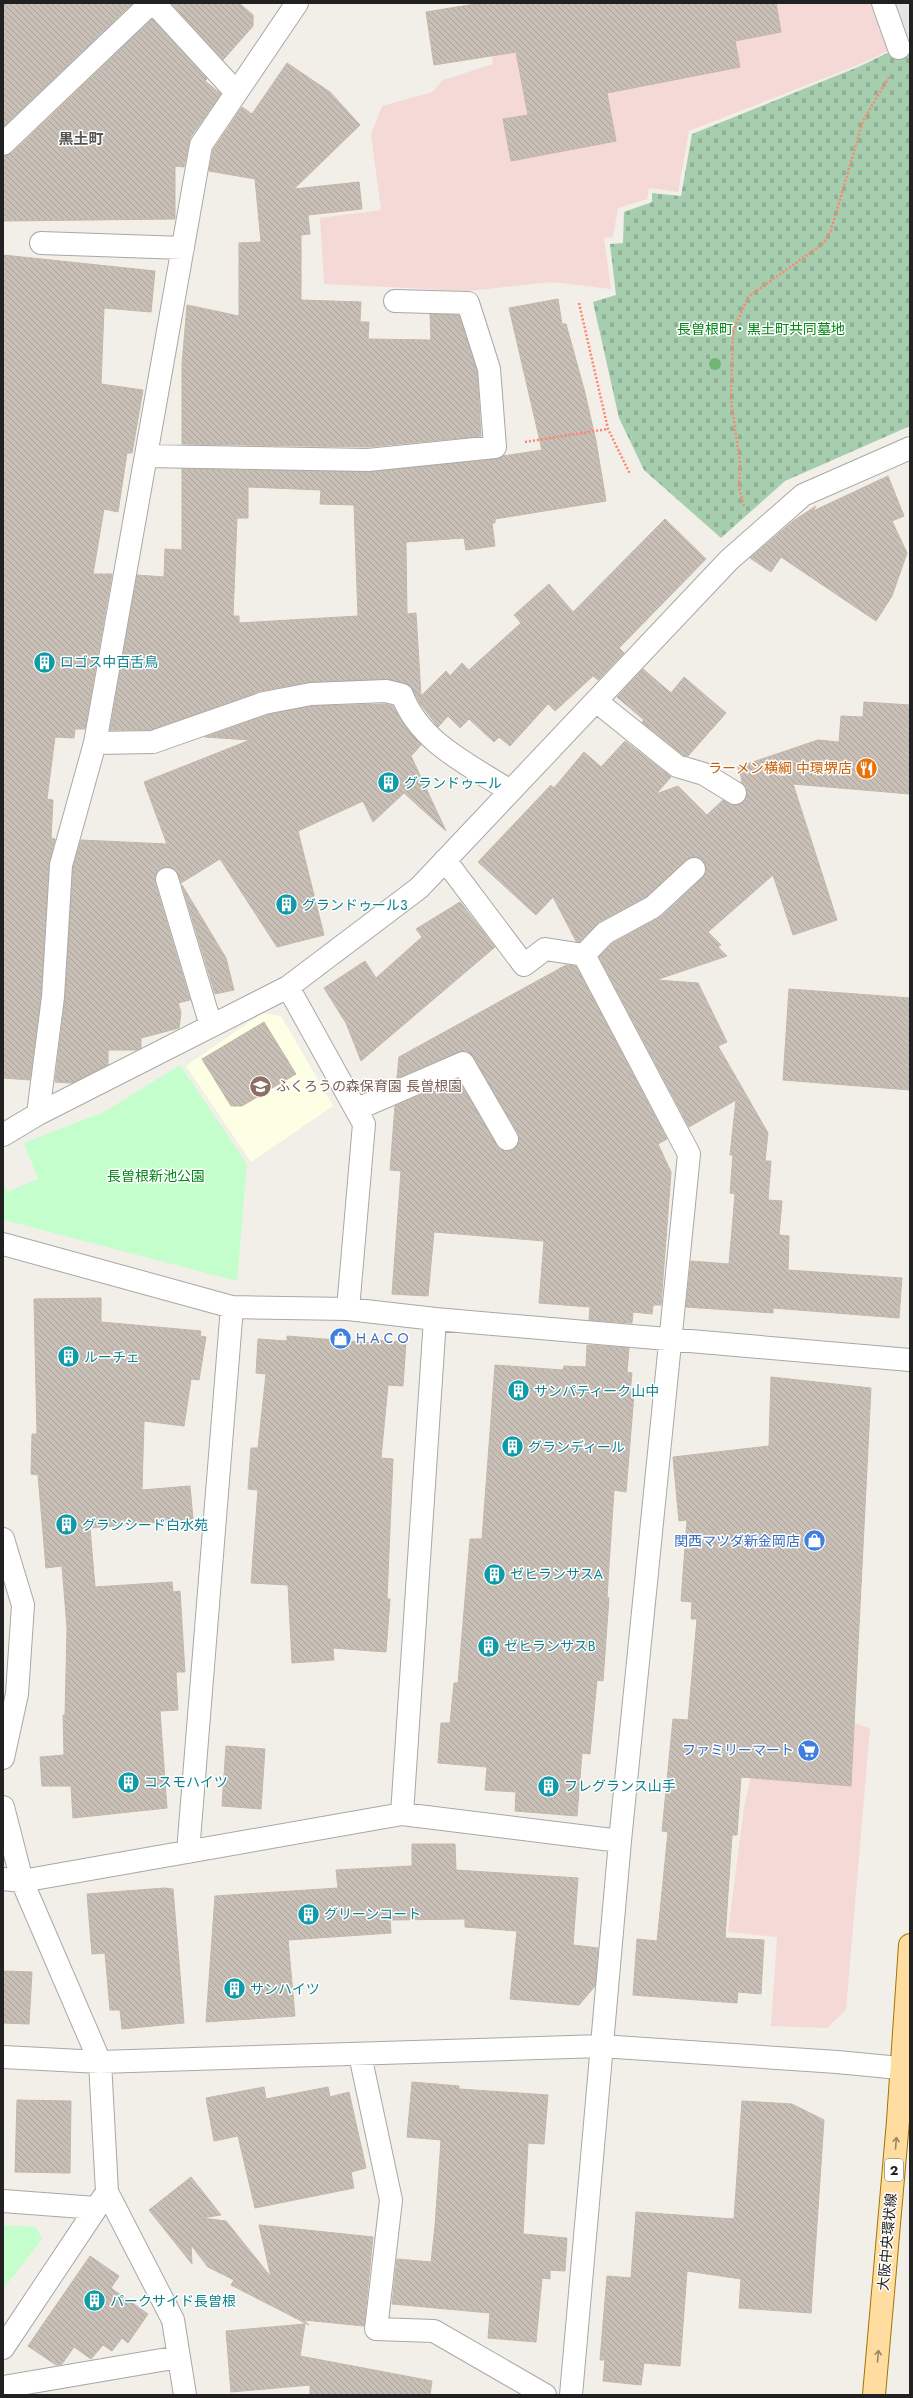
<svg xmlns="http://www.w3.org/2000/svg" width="913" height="2398" font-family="Jost,'Noto Sans JP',sans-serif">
  <defs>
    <pattern id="cemetery-stones" width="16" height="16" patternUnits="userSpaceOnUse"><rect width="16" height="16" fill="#a7cdaf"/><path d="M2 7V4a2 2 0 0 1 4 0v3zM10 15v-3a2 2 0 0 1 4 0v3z" fill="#8fb096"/></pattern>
    <pattern id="building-back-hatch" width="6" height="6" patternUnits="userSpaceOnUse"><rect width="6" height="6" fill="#c8bfb6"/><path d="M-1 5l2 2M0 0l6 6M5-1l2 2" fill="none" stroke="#aca49c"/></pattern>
  </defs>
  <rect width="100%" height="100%" fill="#f2efe8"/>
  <path fill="#f4d9d6" d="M 486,3 L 870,3 L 888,51 L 858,65 L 689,131 L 678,192 L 649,188 L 647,199 L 618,208 L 613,237 L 604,238 L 611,289 L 552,282 L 468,291 L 324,284 L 320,218 L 381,210 L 371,134 L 382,106 L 432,92 L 443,80 L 493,64 Z
    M 787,1703 L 870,1728 L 846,2010 L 827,2028 L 771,2026 L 777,1937 L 728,1932 L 744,1807 L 761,1734 Z"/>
  <path fill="#fdffe4" d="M 262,1013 L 281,1016 L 333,1106 L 251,1162 L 186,1066 Z"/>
  <path fill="url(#cemetery-stones)" d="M 904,45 L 910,58 L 910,426 L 785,481 L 721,538 L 644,470 L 619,418 L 593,302 L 616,295 L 610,244 L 623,243 L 624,212 L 652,202 L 652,193 L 681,196 L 692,134 L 858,67 Z"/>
  <path fill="#c3fecc" d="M 180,1065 L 247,1164 L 237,1281 L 4,1220 L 3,1182 L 7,1192 L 38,1179 L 24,1143 L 104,1112 Z
    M 3,2225 L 36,2227 L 42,2239 L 3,2289 Z"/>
  <path fill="#e5e5e5" d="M 896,3 L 910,3 L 910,40 L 907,36 Z"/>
  <path fill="url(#building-back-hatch)" stroke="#c6b7a8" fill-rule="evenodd" d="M 3,3 L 133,3 L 3,127 Z
    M 171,3 L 239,3 L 253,15 L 253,26 L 223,60 Z
    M 481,3 L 776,3 L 781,32 L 735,41 L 740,67 L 607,93 L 616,141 L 511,161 L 503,119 L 528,115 L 516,52 L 434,65 L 426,12 Z
    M 152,19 L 207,79 L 205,81 L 221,94 L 190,138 L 184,167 L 175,166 L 175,219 L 3,221 L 3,156 L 12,153 Z
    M 287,63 L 330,92 L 360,125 L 294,189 L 359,182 L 362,209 L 308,215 L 310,234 L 301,235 L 301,300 L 361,302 L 360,322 L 369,322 L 368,339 L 431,340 L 430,314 L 459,315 L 477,371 L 481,436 L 367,447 L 182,444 L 182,364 L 187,305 L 239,316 L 239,243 L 261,242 L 255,179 L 209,171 L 213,150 L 242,107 L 252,114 Z
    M 3,255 L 155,271 L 151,312 L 104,308 L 101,384 L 143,390 L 132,453 L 127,453 L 118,512 L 104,509 L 93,574 L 112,574 L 85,729 L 75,729 L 74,738 L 55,737 L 47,799 L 53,800 L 51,838 L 55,839 L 49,864 L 41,996 L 30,1080 L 3,1078 Z
    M 558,299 L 562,324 L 566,324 L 584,389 L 596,441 L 606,501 L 495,519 L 495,523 L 492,523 L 495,546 L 466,550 L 464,538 L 406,542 L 407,614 L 416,613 L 421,696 L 446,671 L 450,676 L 462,663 L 469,670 L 521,623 L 514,615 L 549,584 L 573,612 L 665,519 L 706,559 L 619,648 L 624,653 L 598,680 L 593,676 L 555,711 L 548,704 L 510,746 L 499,737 L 494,742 L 469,719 L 460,728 L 448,716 L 438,727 L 421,705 L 410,686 L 386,679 L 309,682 L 260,691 L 151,730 L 110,730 L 137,575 L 164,577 L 165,549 L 182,550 L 182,469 L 369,472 L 496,459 L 503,456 L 542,450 L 509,308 ZM 248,487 L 321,490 L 320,504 L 354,505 L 358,616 L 239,623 L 239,616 L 233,616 L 237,518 L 248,518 Z
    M 888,476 L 904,516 L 892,521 L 907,553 L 892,596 L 876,621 L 781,557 L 771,572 L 750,558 L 793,521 L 816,506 L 813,511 Z
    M 643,669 L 671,693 L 684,677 L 726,713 L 688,756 L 683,755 L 642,722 L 644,720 L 617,697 Z
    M 864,702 L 910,705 L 910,794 L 793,784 L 837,920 L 793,935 L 773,875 L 708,932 L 721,945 L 718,947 L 727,956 L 656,980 L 698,983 L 727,1042 L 718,1046 L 768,1133 L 765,1161 L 771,1161 L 768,1200 L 782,1201 L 779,1235 L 789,1236 L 788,1270 L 902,1278 L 899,1318 L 773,1308 L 773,1313 L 686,1307 L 691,1261 L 729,1264 L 735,1194 L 730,1193 L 733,1155 L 730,1155 L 736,1100 L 689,1127 L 599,957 L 613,943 L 662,916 L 702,878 L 706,872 L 706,866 L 697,857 L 686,860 L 646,897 L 599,922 L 579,942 L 576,941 L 553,897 L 536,915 L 478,862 L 551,785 L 554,788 L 584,752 L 601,767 L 625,741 L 671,777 L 656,794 L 678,786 L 707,815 L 723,800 L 735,805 L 745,800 L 747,793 L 746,787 L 741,782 L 742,780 L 738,767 L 818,740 L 839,742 L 841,716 L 863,717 Z
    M 385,704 L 393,706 L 400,719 L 421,745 L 411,756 L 446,831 L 404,793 L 373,822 L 363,801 L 298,831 L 324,935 L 277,947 L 220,859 L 181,883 L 175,870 L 164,867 L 158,870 L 155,876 L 155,883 L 190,1000 L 178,1003 L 181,1012 L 179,1028 L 141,1038 L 141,1048 L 136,1050 L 108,1050 L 108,1065 L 72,1083 L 55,1082 L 65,998 L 73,867 L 81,840 L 167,844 L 144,782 L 250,740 L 205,737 L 267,715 L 312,706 Z
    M 182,885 L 226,958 L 234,990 L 215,994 Z
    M 460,902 L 495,947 L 361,1061 L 346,1023 L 324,988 L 365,961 L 376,978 L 422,937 L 416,929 Z
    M 566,965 L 576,966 L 667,1139 L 658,1144 L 671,1172 L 661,1305 L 653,1305 L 652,1314 L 633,1312 L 632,1323 L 589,1320 L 590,1307 L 539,1303 L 544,1241 L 434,1232 L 428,1296 L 392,1294 L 401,1171 L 390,1170 L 395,1106 L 458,1079 L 500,1150 L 513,1150 L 519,1139 L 518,1133 L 470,1053 L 458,1052 L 397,1078 L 399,1057 Z
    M 789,989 L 910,998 L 910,1090 L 783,1080 Z
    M 264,1022 L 296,1074 L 242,1106 L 231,1106 L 202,1059 Z
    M 101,1298 L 101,1322 L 201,1331 L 200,1336 L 206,1337 L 199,1380 L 191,1379 L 184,1426 L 144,1421 L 142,1490 L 190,1486 L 193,1519 L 90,1528 L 95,1587 L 172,1582 L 173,1592 L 180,1591 L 185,1672 L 176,1672 L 178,1710 L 160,1711 L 167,1808 L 73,1818 L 71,1786 L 42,1786 L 40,1757 L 64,1755 L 63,1715 L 65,1715 L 67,1628 L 62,1566 L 46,1568 L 38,1475 L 31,1474 L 32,1434 L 37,1434 L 34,1299 Z
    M 287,1336 L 374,1343 L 374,1340 L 406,1342 L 403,1386 L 388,1385 L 381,1458 L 393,1459 L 387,1599 L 390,1599 L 386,1652 L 333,1648 L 334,1660 L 292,1663 L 288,1585 L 251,1583 L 258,1490 L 248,1489 L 251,1448 L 258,1448 L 266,1374 L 256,1373 L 258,1339 L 287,1341 Z
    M 587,1345 L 629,1348 L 627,1372 L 632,1373 L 630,1394 L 634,1394 L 626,1492 L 614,1490 L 607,1597 L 609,1598 L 603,1681 L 597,1680 L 590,1754 L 582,1753 L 577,1816 L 515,1811 L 516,1792 L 485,1790 L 487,1767 L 438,1763 L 441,1723 L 450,1723 L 454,1683 L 458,1683 L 470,1539 L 482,1539 L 495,1365 L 563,1370 L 564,1366 L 586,1367 Z
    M 771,1377 L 871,1388 L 851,1786 L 741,1777 L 737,1835 L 732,1835 L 725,1938 L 764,1940 L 761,1994 L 738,1992 L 737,2003 L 633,1995 L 637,1939 L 657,1941 L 668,1832 L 662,1831 L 673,1719 L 688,1720 L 697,1619 L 691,1619 L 692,1602 L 681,1601 L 687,1520 L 679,1521 L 673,1457 L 769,1446 Z
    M 226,1746 L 265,1749 L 261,1809 L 222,1806 Z
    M 412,1844 L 455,1844 L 456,1870 L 578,1878 L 573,1945 L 598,1948 L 595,1986 L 579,2005 L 510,1999 L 517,1931 L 465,1927 L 465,1919 L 390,1920 L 391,1933 L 288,1940 L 295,2016 L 206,2022 L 215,1896 L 338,1888 L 336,1870 L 412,1866 Z
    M 164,1888 L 173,1889 L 184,2023 L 122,2029 L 120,2010 L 110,2010 L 105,1953 L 92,1954 L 87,1894 Z
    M 3,1971 L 32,1972 L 29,2024 L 3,2023 Z
    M 412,2082 L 459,2086 L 459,2089 L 548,2095 L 544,2144 L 528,2143 L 523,2234 L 567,2238 L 565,2271 L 550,2270 L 550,2279 L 542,2278 L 536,2342 L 488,2338 L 490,2313 L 392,2304 L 397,2259 L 431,2262 L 435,2226 L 441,2140 L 407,2137 Z
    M 264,2087 L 266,2099 L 328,2087 L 330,2097 L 349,2092 L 366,2168 L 351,2172 L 354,2188 L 255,2208 L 238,2136 L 214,2141 L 206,2098 Z
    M 17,2100 L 71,2101 L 70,2173 L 15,2172 Z
    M 742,2101 L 792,2104 L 824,2120 L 811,2313 L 739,2308 L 741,2279 L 687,2271 L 680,2366 L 644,2363 L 641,2385 L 603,2381 L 605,2360 L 600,2360 L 607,2276 L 631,2278 L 636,2212 L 734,2219 Z
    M 191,2177 L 221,2215 L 201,2218 L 226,2221 L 271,2277 L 259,2225 L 373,2237 L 364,2326 L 304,2320 L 309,2325 L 231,2285 L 234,2280 L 208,2267 L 191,2245 L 192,2264 L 149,2210 Z
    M 90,2256 L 119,2276 L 111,2288 L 148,2314 L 128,2343 L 122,2338 L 112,2351 L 103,2345 L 91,2359 L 74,2347 L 62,2364 L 56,2365 L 28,2346 Z
    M 305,2324 L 300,2356 L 432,2381 L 430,2395 L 310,2395 L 310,2385 L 231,2392 L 226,2331 Z"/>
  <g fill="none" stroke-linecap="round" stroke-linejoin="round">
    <defs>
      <path id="minor" d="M 154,3 L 236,92
        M 883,3 L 899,48
        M 3,144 L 151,3
        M 41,243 L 183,248
        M 146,456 L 368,460 L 495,447 L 489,369 L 468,303 L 395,301
        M 596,701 L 677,766 L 704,774 L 735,793
        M 95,743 L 153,742 L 264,703 L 311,694 L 386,691 L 402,695 C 420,743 470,765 510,791
        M 445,860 L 524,965 L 545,949 L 584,955 L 689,1154 L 620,1841 L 571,2395
        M 167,879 L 211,1026
        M 584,955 L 605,933 L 653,907 L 694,869
        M 288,987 L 364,1124 L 348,1309
        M 357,1109 L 463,1063 L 507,1139
        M 38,1114 L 53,997 L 61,865 L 95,743 L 201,145 L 297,3
        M 3,1135 L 38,1114 L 288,987 L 419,888 L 729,560 L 803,495 L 910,448
        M 3,1244 L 232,1307 L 348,1309 L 435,1319 L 910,1360
        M 3,1539 L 23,1605 L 17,1694 L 3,1758
        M 3,1807 L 22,1881 L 100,2062 L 107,2192 L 3,2348
        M 402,1814 L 435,1319
        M 188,1852 L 232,1307
        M 3,1879 L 22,1881 L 402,1814 L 620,1841
        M 360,2055 L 391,2200 L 376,2329 L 434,2331 L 545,2395
        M 3,2057 L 100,2062 L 601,2046 L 837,2062 L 910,2069
        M 107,2192 L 173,2320 L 185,2395
        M 3,2201 L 96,2208
        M 3,2387 L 179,2357"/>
      <path id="major" d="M 874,2395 L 898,2121 L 910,1945"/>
    </defs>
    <use href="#minor" stroke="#a8a8a8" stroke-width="24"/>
    <use href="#major" stroke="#9f7500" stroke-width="24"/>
    <path stroke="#ff856c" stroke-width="2.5" stroke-dasharray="2 2" stroke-linecap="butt" d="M 579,303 L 608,429 L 630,474
      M 525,442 L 608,429
      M 744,506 L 739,488 L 740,463 L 731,399 L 733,331 L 748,297 L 824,243 L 831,230 L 863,121 L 889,77"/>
    <use href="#minor" stroke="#fff" stroke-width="22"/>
    <use href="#major" stroke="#ffdda0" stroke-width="22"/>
  </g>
  <circle fill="#6fb675" cx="715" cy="364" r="6"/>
  <defs><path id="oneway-shaft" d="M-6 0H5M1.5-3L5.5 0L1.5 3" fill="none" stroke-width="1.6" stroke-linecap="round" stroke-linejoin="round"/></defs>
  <g stroke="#9b8867">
    <use href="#oneway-shaft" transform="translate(896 2143) rotate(-85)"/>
    <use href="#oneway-shaft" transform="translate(878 2356) rotate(-85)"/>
  </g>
  <defs>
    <symbol id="building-disc" viewBox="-11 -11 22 22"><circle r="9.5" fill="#0f9aa8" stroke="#fff"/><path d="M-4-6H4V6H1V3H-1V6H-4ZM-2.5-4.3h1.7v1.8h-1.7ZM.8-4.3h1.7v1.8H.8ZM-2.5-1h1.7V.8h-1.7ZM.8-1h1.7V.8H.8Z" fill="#fff"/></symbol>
    <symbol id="restaurant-disc" viewBox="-11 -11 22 22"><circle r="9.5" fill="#e8710a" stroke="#fff"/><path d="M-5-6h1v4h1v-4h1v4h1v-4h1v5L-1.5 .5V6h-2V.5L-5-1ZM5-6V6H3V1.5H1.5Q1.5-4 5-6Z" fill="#fff"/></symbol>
    <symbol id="school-disc" viewBox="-11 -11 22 22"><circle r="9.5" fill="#8d6e63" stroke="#fff"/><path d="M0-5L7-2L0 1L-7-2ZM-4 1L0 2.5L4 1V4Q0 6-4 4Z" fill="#fff"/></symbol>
    <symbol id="shop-disc" viewBox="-11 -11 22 22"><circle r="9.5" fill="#3f7fe0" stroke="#fff"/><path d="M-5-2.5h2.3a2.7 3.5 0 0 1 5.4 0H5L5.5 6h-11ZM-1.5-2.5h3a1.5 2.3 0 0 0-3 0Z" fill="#fff"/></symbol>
    <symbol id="supermarket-disc" viewBox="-11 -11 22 22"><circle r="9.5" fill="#3f7fe0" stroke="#fff"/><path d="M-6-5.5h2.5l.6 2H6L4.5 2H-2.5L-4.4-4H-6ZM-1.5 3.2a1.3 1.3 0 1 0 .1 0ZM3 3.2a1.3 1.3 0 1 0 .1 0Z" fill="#fff"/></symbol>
  </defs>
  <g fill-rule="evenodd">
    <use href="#building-disc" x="32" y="650" width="25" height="25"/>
    <use href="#restaurant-disc" x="854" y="756" width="25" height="25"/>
    <use href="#building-disc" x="376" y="770" width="25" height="25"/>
    <use href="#building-disc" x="274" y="892" width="25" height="25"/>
    <use href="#school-disc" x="248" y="1074" width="25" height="25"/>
    <use href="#shop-disc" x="328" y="1326" width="25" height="25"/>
    <use href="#building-disc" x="56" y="1344" width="25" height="25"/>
    <use href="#building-disc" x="506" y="1378" width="25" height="25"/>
    <use href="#building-disc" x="500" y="1434" width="25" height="25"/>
    <use href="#building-disc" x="54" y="1512" width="25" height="25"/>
    <use href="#shop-disc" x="802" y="1528" width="25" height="25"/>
    <use href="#building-disc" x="482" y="1562" width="25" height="25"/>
    <use href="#building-disc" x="476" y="1634" width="25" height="25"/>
    <use href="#supermarket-disc" x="796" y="1738" width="25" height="25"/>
    <use href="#building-disc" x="116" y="1770" width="25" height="25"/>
    <use href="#building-disc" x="536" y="1774" width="25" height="25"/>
    <use href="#building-disc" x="296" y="1902" width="25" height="25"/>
    <use href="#building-disc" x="222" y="1976" width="25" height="25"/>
    <use href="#building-disc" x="82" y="2288" width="25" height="25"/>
  </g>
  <g text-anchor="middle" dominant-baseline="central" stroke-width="3" stroke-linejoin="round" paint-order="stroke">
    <rect fill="#fff" stroke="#646464" stroke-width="1" x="885" y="2159" width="18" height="22" rx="3"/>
    <g font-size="13" font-weight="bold" fill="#212121">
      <text x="894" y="2170">2</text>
    </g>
    <g font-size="14" fill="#038717" stroke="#fff">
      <text x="761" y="329">長曽根町・黒土町共同墓地</text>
      <text x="156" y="1176">長曽根新池公園</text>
    </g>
    <g font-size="14" fill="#0d838f" stroke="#fff" text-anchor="start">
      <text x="60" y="662">ロゴス中百舌鳥</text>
      <text x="404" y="783">グランドゥール</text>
      <text x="302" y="905">グランドゥール3</text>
      <text x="84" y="1357">ルーチェ</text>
      <text x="534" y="1391">サンパティーク山中</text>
      <text x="528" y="1447">グランディール</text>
      <text x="82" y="1525">グランシード白水苑</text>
      <text x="510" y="1574">ゼヒランサスA</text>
      <text x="504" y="1646">ゼヒランサスB</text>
      <text x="144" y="1782">コスモハイツ</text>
      <text x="564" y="1786">フレグランス山手</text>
      <text x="324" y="1914">グリーンコート</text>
      <text x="250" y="1989">サンハイツ</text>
      <text x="110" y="2301">パークサイド長曽根</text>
    </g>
    <g font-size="14" fill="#c56008" stroke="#fff" text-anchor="end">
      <text x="852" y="768">ラーメン横綱 中環堺店</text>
    </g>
    <g font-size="14" fill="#785e54" stroke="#fff" text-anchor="start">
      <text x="276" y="1086">ふくろうの森保育園 長曽根園</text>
    </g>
    <g font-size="14" fill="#366cbe" stroke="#fff" text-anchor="end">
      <text x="356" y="1338" text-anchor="start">H A C O</text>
      <text x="800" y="1541">関西マツダ新金岡店</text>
      <text x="794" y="1750">ファミリーマート</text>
    </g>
    <g font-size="14" fill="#212121" stroke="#fff">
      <text transform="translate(887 2242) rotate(-85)">大阪中央環状線</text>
    </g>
    <g font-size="15" font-weight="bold" fill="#545454" stroke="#fff">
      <text x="81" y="139">黒土町</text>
    </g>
  </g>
  <rect width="913" height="2398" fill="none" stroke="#212121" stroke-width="8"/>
</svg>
